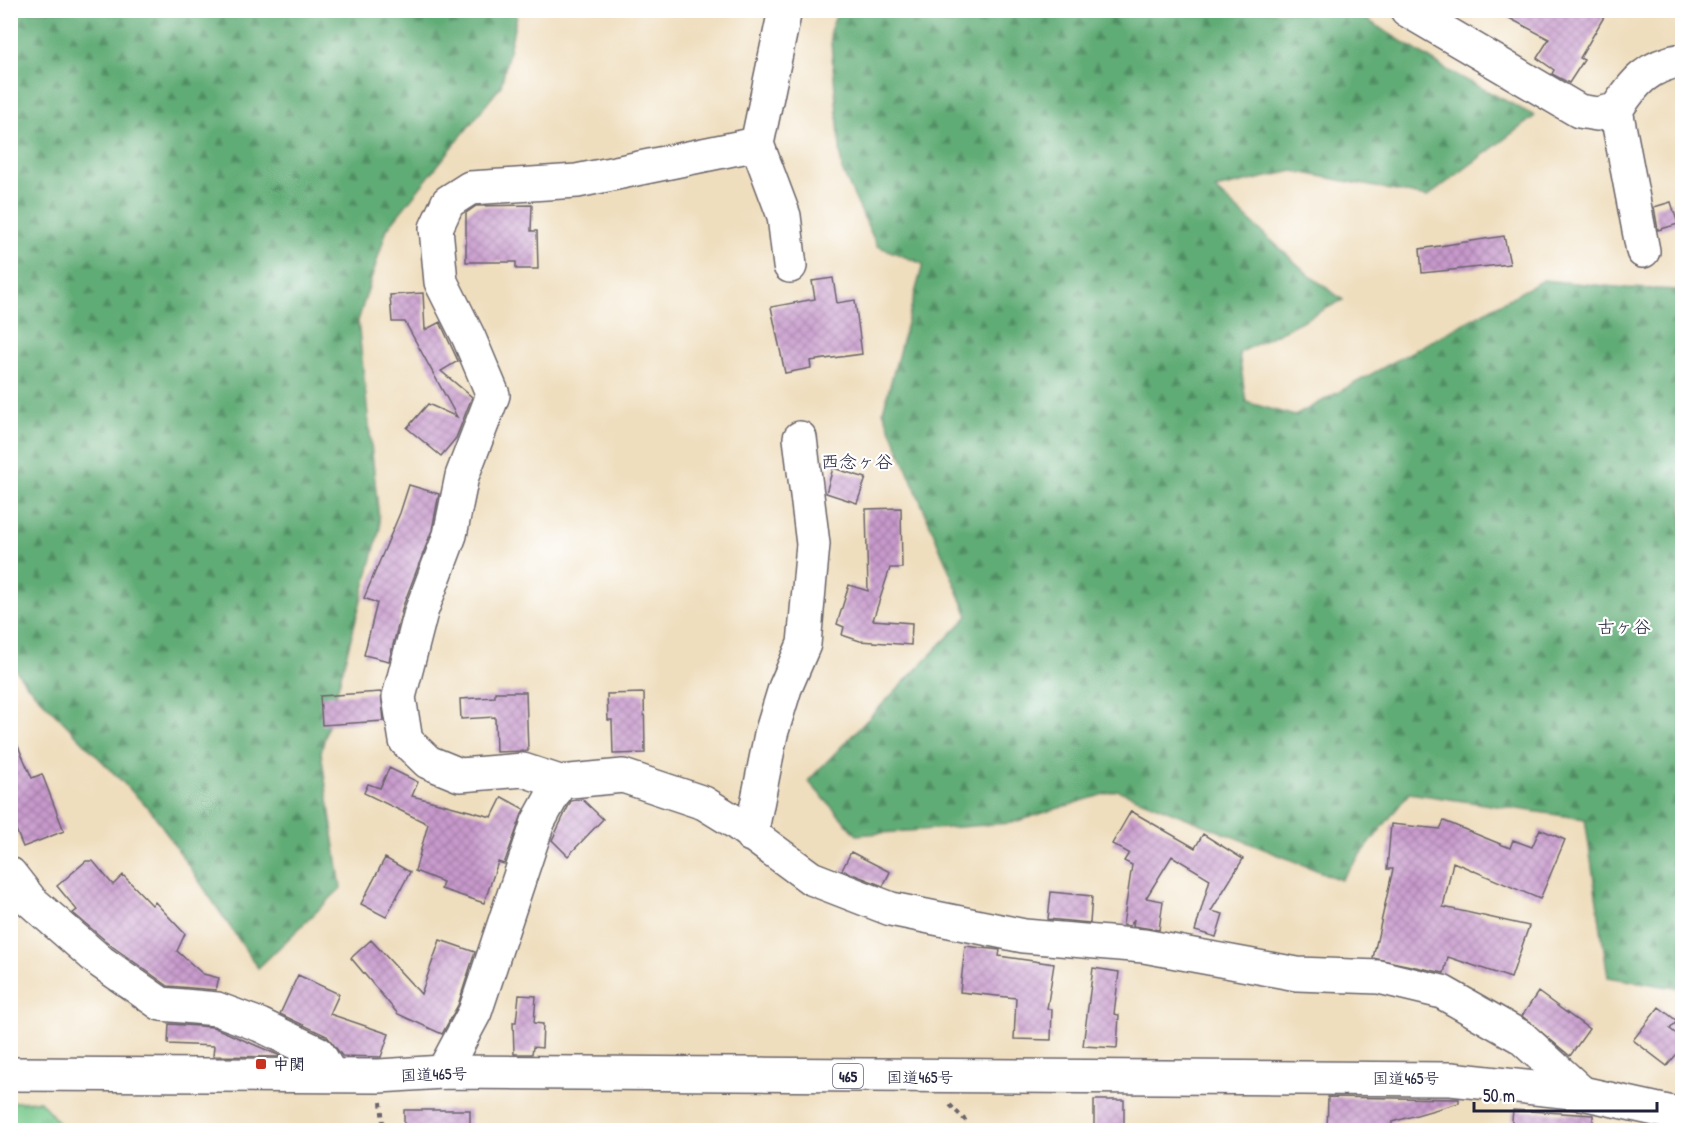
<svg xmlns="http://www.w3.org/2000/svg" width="1693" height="1141" font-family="'Patrick Hand','Klee One',sans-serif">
  <defs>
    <pattern id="grass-tufts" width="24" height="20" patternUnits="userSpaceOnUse" patternTransform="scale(1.5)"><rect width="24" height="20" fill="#76c88a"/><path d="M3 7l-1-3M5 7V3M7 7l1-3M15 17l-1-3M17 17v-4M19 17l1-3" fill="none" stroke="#60a272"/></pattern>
    <pattern id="forest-firs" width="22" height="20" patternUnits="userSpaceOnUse" patternTransform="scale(1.5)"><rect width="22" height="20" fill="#60ac76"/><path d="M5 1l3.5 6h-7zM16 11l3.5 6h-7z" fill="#4f8c62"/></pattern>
    <pattern id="building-cross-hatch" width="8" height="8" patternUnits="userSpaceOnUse" patternTransform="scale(1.5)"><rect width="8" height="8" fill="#c89acc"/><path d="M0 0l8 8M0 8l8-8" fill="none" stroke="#a27da7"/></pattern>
  </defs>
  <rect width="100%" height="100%" fill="#fff"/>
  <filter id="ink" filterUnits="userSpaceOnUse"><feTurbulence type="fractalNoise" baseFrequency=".0167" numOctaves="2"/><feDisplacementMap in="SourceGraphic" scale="12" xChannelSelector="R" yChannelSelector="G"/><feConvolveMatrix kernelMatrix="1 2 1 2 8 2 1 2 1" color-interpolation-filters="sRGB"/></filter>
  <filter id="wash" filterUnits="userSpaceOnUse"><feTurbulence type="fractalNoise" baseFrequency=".008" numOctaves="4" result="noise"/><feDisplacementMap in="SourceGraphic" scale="24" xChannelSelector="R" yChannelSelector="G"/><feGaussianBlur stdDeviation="1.35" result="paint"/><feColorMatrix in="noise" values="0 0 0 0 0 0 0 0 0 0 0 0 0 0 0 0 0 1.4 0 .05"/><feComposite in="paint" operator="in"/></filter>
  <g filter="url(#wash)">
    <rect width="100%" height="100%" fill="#efdebe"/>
    <path fill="url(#grass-tufts)" stroke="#4c7562" stroke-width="1.5" d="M 40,1101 L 65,1130 L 11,1130 L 11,1102 Z"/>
    <path fill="url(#forest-firs)" stroke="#416758" stroke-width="1.5" d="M 11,11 L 518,11 L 501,86 L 387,229 L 358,321 L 380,528 L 321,752 L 341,888 L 258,968 L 153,813 L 27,685 L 11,664 Z
      M 838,11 L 1353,11 L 1449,71 L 1535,116 L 1427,197 L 1293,171 L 1215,189 L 1309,275 L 1343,300 L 1239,353 L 1246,402 L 1295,416 L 1543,280 L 1627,288 L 1682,290 L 1682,989 L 1608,977 L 1585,819 L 1409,793 L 1341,880 L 1117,790 L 1011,823 L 857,835 L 808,781 L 968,616 L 883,411 L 923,264 L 877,246 L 842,170 L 830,31 Z"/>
    <g id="blocks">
      <path fill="url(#building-cross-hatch)" d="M 1494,10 L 1608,10 L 1580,58 L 1584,60 L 1569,83 L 1552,74 L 1554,70 L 1537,58 L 1549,39 Z
        M 1671,202 L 1678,224 L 1658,230 L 1654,207 Z
        M 532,205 L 531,231 L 537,231 L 538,269 L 516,269 L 516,262 L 466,262 L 466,213 L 476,206 Z
        M 1504,236 L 1510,264 L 1422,273 L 1420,249 Z
        M 833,278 L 837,303 L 855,300 L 862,354 L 810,361 L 811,368 L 785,373 L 771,307 L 815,299 L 812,281 Z
        M 423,293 L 425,330 L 440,322 L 458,361 L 441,371 L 472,397 L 456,438 L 441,456 L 407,428 L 428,404 L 457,417 L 405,322 L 392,322 L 390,295 Z
        M 833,468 L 866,478 L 857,503 L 826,493 Z
        M 409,485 L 439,494 L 432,530 L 403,606 L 389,661 L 364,655 L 377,603 L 364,598 L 400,513 Z
        M 901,508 L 902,568 L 890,568 L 873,620 L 912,623 L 911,645 L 860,641 L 842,635 L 844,627 L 837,624 L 849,585 L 868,591 L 866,509 Z
        M 381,692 L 384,721 L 322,725 L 320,696 Z
        M 495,692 L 526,692 L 528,751 L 496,752 L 495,717 L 461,719 L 460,699 L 495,697 Z
        M 644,693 L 645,753 L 613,754 L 612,720 L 608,720 L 607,694 Z
        M 10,728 L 32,778 L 42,774 L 64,831 L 23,847 L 10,815 Z
        M 389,768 L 418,782 L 412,796 L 492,817 L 502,797 L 524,809 L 504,864 L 498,862 L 484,903 L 441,889 L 443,882 L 415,871 L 428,824 L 364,793 L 368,784 L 380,788 Z
        M 582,799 L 603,819 L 568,856 L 552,840 L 571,801 Z
        M 1131,811 L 1195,848 L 1203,834 L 1243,859 L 1211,911 L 1223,914 L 1216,937 L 1195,931 L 1210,879 L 1172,856 L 1146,898 L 1163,901 L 1159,930 L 1133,926 L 1134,919 L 1130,926 L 1123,925 L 1132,865 L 1124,861 L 1129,853 L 1112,844 Z
        M 1444,821 L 1510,848 L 1513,840 L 1532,847 L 1540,829 L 1565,840 L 1540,899 L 1453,862 L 1443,907 L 1529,926 L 1511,978 L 1448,957 L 1444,973 L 1373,958 L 1393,869 L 1387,869 L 1391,824 L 1440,829 Z
        M 851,852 L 890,872 L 883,886 L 842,870 Z
        M 385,858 L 410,872 L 386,917 L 361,904 Z
        M 86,861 L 93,861 L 113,885 L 123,875 L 152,905 L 155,902 L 185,934 L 177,951 L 203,974 L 219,978 L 216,990 L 168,986 L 113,947 L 73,913 L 77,910 L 57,886 Z
        M 1051,892 L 1092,896 L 1090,923 L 1048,919 Z
        M 371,940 L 421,994 L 440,940 L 475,952 L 458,1005 L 442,1034 L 398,1014 L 351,958 Z
        M 965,946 L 1000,950 L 999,956 L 1054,964 L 1047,1009 L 1052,1009 L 1051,1040 L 1014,1039 L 1016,998 L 960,992 Z
        M 1093,968 L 1119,972 L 1114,1014 L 1119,1015 L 1117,1048 L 1083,1046 Z
        M 298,975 L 339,994 L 330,1014 L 389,1034 L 381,1057 L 342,1056 L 327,1036 L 280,1014 Z
        M 1538,992 L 1589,1029 L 1570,1056 L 1522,1016 Z
        M 519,995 L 536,996 L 534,1023 L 543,1024 L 542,1048 L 533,1047 L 532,1054 L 514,1054 L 513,1022 L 516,1022 Z
        M 1659,1007 L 1677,1021 L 1670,1029 L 1683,1039 L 1683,1046 L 1667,1066 L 1633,1040 Z
        M 169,1024 L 213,1027 L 283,1057 L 213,1056 L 214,1046 L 168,1044 Z
        M 1328,1097 L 1459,1099 L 1459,1103 L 1392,1122 L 1391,1131 L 1327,1131 Z
        M 1094,1100 L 1124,1100 L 1124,1128 L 1094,1128 Z
        M 404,1110 L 470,1110 L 470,1131 L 404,1131 Z
        M 1513,1110 L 1593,1115 L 1593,1131 L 1511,1131 Z"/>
    </g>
  </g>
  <g filter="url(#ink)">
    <use href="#blocks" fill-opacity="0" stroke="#6a6469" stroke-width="1.5"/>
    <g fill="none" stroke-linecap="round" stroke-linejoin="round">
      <defs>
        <path id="minor" d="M 785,10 L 757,144 L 784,216 L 790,266
          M 1407,10 L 1579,111 L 1597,114 L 1616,110 C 1635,81 1648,66 1682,60
          M 1616,110 L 1643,251
          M 560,782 L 523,770 L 460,775 L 428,762 L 406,741 L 399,697 L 421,612 L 450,535 L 462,476 L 493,395 L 469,338 L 441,282 L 436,228 L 448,202 L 470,188 L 577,181 L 757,144
          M 751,835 L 771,734 L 785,688 L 804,644 L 813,544 L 800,438
          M 10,874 L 31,901 L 101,962 L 161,1004 L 217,1009 L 260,1025 L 318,1053 L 331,1075
          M 443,1072 L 475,1012 L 538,822 L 560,782 L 623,776 L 704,803 L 735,822 L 811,878 L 891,909 L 1024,936 L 1144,946 L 1297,974 L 1379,977 L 1442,992 L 1521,1037 L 1582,1093"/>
        <path id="highway" d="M 10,1074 L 379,1076 L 443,1072 L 1451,1079 L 1582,1093 L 1682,1115"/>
      </defs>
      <use href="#minor" stroke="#6a6469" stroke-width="36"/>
      <use href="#highway" stroke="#6a6469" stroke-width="36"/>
      <path stroke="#6a6469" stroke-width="4" stroke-dasharray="4.5 4.5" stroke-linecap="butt" d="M 381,1102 L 383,1124 L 387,1130
        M 950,1105 L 967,1122 L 966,1130"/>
      <use href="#minor" stroke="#fff" stroke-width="33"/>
      <use href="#highway" stroke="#fff" stroke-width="33"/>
    </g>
  </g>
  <rect fill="#c8321e" stroke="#fff" stroke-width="2" x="255" y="1058" width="12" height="12" rx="3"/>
  <g text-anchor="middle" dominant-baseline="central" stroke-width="4.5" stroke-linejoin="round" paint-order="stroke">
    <rect fill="#fff" stroke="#646476" stroke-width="1.5" x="833" y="1064" width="30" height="24" rx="4.5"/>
    <g font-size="15" font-weight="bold" fill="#22223b">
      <text x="848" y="1076">465</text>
    </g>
    <g font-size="16" font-weight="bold" fill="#22223b" stroke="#fff" text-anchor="start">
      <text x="273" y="1064">中関</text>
    </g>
    <g font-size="16" fill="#22223b" stroke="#fff">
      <text transform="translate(434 1074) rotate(-2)">国道465号</text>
      <text x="920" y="1077">国道465号</text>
      <text x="1406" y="1078">国道465号</text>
    </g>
    <g font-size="18" fill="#22223b" stroke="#fff">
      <text x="857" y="461">西念ヶ谷</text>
      <text x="1624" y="626">古ヶ谷</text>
    </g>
  </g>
  <rect width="1693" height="1141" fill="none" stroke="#fff" stroke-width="36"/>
  <path d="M1474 1102v9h183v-9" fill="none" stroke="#22223b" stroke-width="3"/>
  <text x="1483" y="1102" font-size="18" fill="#22223b" stroke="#ffffff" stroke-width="4.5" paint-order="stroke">50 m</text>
</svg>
